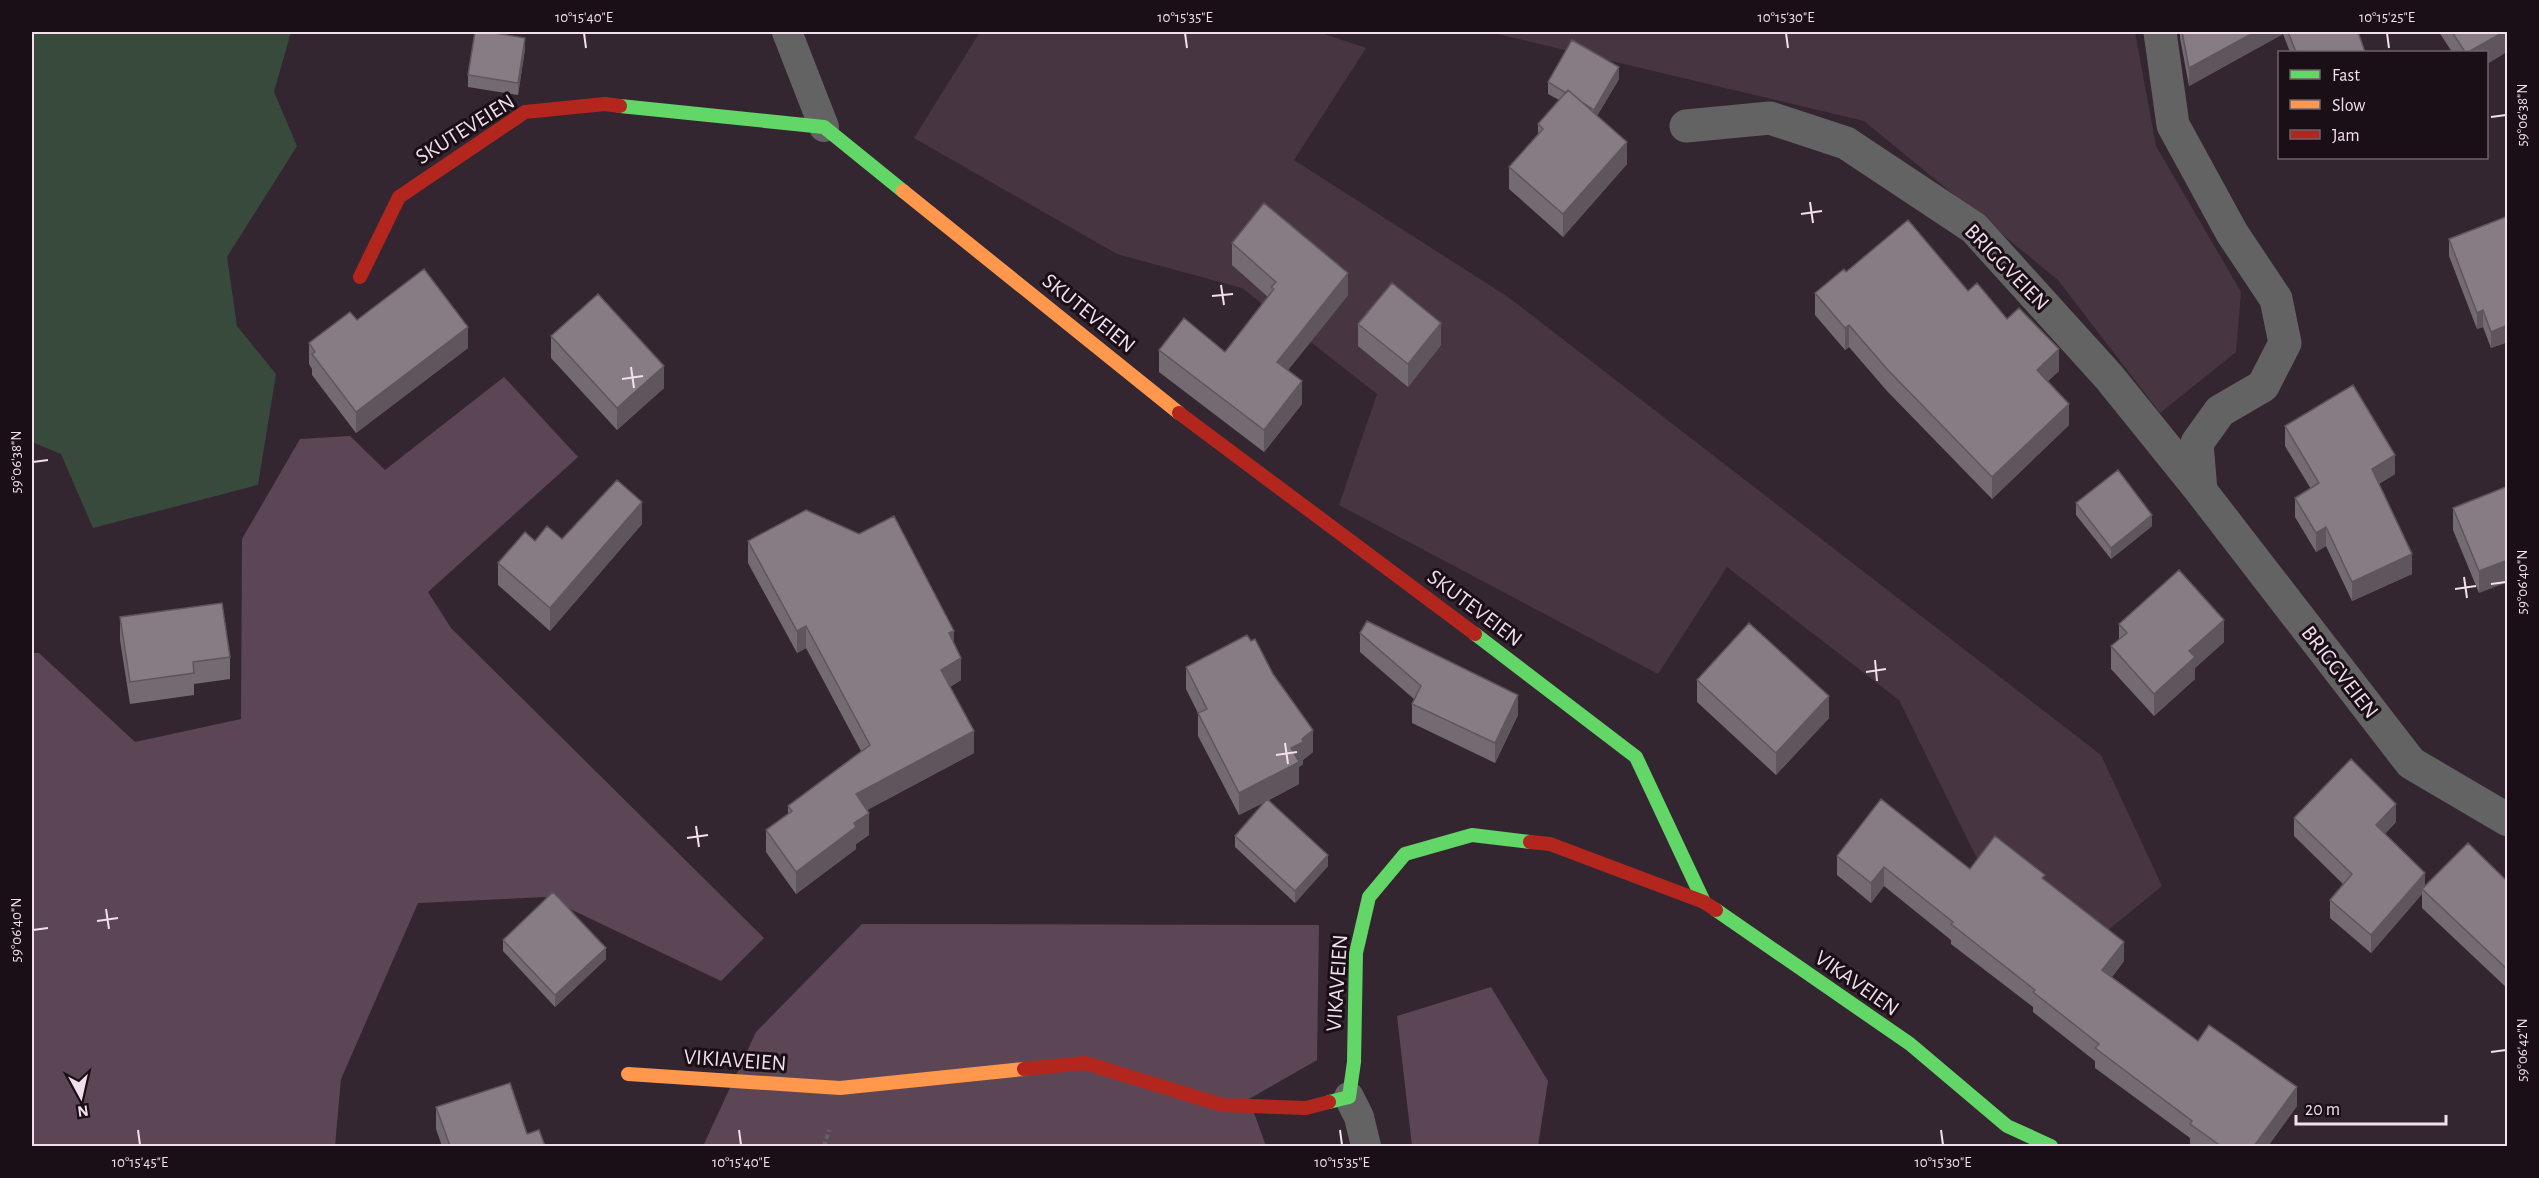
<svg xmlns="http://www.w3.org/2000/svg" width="2539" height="1178" font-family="'Alegreya Sans',sans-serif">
  <rect width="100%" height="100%" fill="#342630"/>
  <path fill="#473642" d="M 980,32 L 1318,32 L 1366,48 L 1294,160 L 1508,297 L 2101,755 L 2162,886 L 2107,931 L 1989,883 L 1899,700 L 1727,567 L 1658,674 L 1339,505 L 1377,394 L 1242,288 L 1117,254 L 914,138 Z
    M 1489,32 L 2135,32 L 2156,146 L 2241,292 L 2236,352 L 2160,413 L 2058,280 L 1864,121 Z"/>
  <path fill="#5c4655" d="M 504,377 L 578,457 L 428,592 L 451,628 L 764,938 L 721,981 L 545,897 L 418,903 L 341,1079 L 335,1146 L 32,1146 L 32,653 L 39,653 L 135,742 L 241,719 L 242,539 L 300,439 L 350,436 L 385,470 Z
    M 862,924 L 1319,925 L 1317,1060 L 1249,1099 L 1266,1146 L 703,1146 L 756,1032 Z
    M 1491,987 L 1548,1081 L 1538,1146 L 1412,1146 L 1397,1016 Z"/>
  <path fill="#384a3b" d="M 32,32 L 291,32 L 274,92 L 297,146 L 227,257 L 237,326 L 276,374 L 258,485 L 93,528 L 61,454 L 32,442 Z"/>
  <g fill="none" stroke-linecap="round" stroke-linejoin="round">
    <path stroke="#656264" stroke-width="4" stroke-dasharray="4.5 3" stroke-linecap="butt" d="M 824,1146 L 829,1130"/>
    <path stroke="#626362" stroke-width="30" d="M 787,32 L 824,127
      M 1349,1097 L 1359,1117 L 1366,1146"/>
    <path stroke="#626362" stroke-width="33" d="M 2160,32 L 2173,125 L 2232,233 L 2276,299 L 2285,343 L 2263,386 L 2220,411 L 2197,443 L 2201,491 L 2411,763 L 2508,820
      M 1686,126 L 1770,118 L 1846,143 L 1974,228 L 2109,377 L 2201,491"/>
    <path stroke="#63d668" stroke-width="14" d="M 620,106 L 824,127 L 903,191
      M 1475,634 L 1636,757 L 1704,902
      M 1716,910 L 1910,1044 L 2007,1126 L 2051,1146
      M 1329,1102 L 1349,1097 L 1354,1062 L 1356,953 L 1369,897 L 1405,854 L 1472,835 L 1530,842"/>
    <path stroke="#ff974d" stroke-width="14" d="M 903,191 L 1179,413
      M 628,1074 L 840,1088 L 1024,1069"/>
    <path stroke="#b3261e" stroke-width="14" d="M 360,277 L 399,197 L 525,112 L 605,104 L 620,106
      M 1179,413 L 1475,634
      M 1530,842 L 1550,844 L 1704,902 L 1716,910
      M 1024,1069 L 1085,1063 L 1222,1105 L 1306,1108 L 1329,1102"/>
  </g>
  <path fill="#746a72" d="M 2180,32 L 2358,32 L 2365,52 L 2290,52 L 2283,34 L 2189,86 L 2180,38 Z
    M 2439,32 L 2508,32 L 2508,51 L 2487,64 L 2487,52 L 2452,52 Z
    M 525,49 L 518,95 L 468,87 L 468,75 Z
    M 1619,79 L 1597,116 L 1627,164 L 1563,237 L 1509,189 L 1509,167 L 1538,135 L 1538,124 L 1559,100 L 1548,94 L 1548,82 Z
    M 2508,216 L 2508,342 L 2491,348 L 2483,327 L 2477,329 L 2449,256 L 2449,239 Z
    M 1232,243 L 1348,295 L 1288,370 L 1302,404 L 1264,452 L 1159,372 L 1159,350 L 1225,352 L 1268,297 L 1232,265 Z
    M 1846,272 L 1968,291 L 2007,319 L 2059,371 L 2048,381 L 2069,425 L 1992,499 L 1887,391 L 1849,347 L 1845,350 L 1815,315 L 1815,293 Z
    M 357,320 L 468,348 L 356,433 L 312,375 L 312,369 L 309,364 L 309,343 Z
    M 1358,324 L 1441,345 L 1408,387 L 1358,346 Z
    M 551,336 L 664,388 L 617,430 L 551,358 Z
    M 2285,426 L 2395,474 L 2379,484 L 2412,574 L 2352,601 L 2326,546 L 2316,552 L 2295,517 L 2295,498 L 2311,489 L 2285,446 Z
    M 2508,486 L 2479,593 L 2453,530 L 2453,508 Z
    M 2076,503 L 2152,526 L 2111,559 L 2076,515 Z
    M 642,524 L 550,631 L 498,585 L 498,563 L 535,541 L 562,539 Z
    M 748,541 L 954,645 L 961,680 L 950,687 L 974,753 L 867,810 L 869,835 L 856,844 L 856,849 L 796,894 L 766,852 L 766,830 L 788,814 L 788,806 L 861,751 L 806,648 L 797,653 L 748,563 Z
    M 120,617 L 230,657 L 230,679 L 194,684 L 194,695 L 130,704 L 120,640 Z
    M 2119,624 L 2224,642 L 2195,668 L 2195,679 L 2154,716 L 2111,669 L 2111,646 L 2119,640 Z
    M 1360,633 L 1518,715 L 1495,763 L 1412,723 L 1412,704 L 1414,699 L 1360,652 Z
    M 1186,667 L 1313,752 L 1303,760 L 1303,764 L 1299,767 L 1299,784 L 1269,800 L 1328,866 L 1295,903 L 1235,847 L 1235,836 L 1265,802 L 1239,815 L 1198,736 L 1198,713 L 1186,689 Z
    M 1697,680 L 1829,718 L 1776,775 L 1697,702 Z
    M 2294,818 L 2396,822 L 2385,834 L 2425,886 L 2508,882 L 2508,989 L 2422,908 L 2422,894 L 2371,953 L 2330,918 L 2330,900 L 2343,884 L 2294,836 Z
    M 1837,856 L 1970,869 L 2045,880 L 2124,961 L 2112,977 L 2198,1041 L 2297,1106 L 2268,1146 L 2193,1146 L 2190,1144 L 2190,1138 L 2095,1068 L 2095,1061 L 2033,1012 L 2033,1007 L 1951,944 L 1951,940 L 1884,886 L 1871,903 L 1837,875 Z
    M 503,940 L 606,959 L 555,1007 L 503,951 Z
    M 436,1107 L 527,1134 L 545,1146 L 442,1146 L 436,1129 Z"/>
  <path fill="#5e565c" d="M 2255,32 L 2283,32 L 2283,34 L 2189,86 L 2189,68 Z
    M 2504,32 L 2508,32 L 2508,51 L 2487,64 L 2487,52 L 2468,52 Z
    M 525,38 L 525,49 L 518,95 L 518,83 Z
    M 1619,67 L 1619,79 L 1594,121 L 1594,110 Z
    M 1627,142 L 1627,164 L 1563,237 L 1563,214 Z
    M 1348,273 L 1348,295 L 1277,384 L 1277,362 Z
    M 2483,310 L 2483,327 L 2477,329 L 2477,313 Z
    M 1441,323 L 1441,345 L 1408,387 L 1408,364 Z
    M 1849,325 L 1849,347 L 1845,350 L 1845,328 Z
    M 2508,325 L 2508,342 L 2491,348 L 2491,332 Z
    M 468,327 L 468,348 L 356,433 L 356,412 Z
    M 2059,349 L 2059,371 L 2037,391 L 2037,370 Z
    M 664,366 L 664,388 L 617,430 L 617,408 Z
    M 1302,381 L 1302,404 L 1264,452 L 1264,430 Z
    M 2069,404 L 2069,425 L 1992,499 L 1992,477 Z
    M 2395,455 L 2395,474 L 2372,488 L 2372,469 Z
    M 642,502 L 642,524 L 550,631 L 550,608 Z
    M 2152,515 L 2152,526 L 2111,559 L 2111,548 Z
    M 2326,527 L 2326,546 L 2316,552 L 2316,533 Z
    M 2412,554 L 2412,574 L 2352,601 L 2352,582 Z
    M 2508,560 L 2508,582 L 2479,593 L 2479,571 Z
    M 2224,620 L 2224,642 L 2195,668 L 2195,679 L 2154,716 L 2154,694 L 2189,651 Z
    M 806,626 L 806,648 L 797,653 L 797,631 Z
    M 954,631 L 954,653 L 949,633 Z
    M 961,658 L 961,680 L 941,692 L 941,670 Z
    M 1518,695 L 1518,715 L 1495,763 L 1495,743 Z
    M 1829,696 L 1829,718 L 1776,775 L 1776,753 Z
    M 1313,730 L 1313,752 L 1303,760 L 1303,764 L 1299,767 L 1299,784 L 1239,815 L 1239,793 Z
    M 974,731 L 974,753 L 856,816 L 856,794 Z
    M 2396,804 L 2396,822 L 2376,843 L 2376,825 Z
    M 869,813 L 869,835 L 856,844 L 856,849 L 796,894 L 796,872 L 854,823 Z
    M 1328,855 L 1328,866 L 1295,903 L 1295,891 Z
    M 1884,867 L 1884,886 L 1871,903 L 1871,883 Z
    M 2425,873 L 2425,891 L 2422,889 L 2422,894 L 2371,953 L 2371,935 Z
    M 2124,942 L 2124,961 L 2102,990 L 2102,970 Z
    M 606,948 L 606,959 L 555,1007 L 555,995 Z
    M 2297,1087 L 2297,1106 L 2268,1146 L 2254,1146 Z"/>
  <path fill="#877b84" stroke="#5e565c" stroke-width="1.5" d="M 475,32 L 488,32 L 525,38 L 518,83 L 468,75 Z
    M 2182,32 L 2255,32 L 2189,68 Z
    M 2288,32 L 2358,32 L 2365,52 L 2296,52 Z
    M 2452,32 L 2504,32 L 2468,52 L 2465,52 Z
    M 1572,40 L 1619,67 L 1594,110 L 1582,102 L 1568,90 L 1566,93 L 1548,82 Z
    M 1568,90 L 1627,142 L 1563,214 L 1509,167 L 1543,129 L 1538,124 Z
    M 1264,203 L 1348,273 L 1277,362 L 1302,381 L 1264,430 L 1159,350 L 1184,318 L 1225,352 L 1274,289 L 1271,287 L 1276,282 L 1232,243 Z
    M 2508,216 L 2508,325 L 2491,332 L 2483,310 L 2477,313 L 2449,239 Z
    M 1908,220 L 1968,291 L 1977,283 L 2007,319 L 2019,308 L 2059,349 L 2037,370 L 2069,404 L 1992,477 L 1887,369 L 1849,325 L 1845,328 L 1815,293 L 1844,269 L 1846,272 Z
    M 424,269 L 468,327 L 356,412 L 312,354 L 315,352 L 309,343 L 350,312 L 357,320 Z
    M 1392,283 L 1441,323 L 1408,364 L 1358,324 Z
    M 598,294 L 664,366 L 617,408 L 551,336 Z
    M 2353,385 L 2395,455 L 2372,469 L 2412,554 L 2352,582 L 2326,527 L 2316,533 L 2295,498 L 2319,483 L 2285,426 Z
    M 2118,470 L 2152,515 L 2111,548 L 2076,503 Z
    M 617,480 L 642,502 L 550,608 L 498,563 L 525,532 L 535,541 L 547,526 L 562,539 Z
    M 2508,486 L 2508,560 L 2479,571 L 2453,508 Z
    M 806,510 L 859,534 L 894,516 L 954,631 L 949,633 L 961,658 L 941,670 L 974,731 L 856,794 L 869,813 L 854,823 L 856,827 L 796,872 L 766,830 L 792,811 L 788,806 L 870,745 L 806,626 L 797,631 L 748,541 Z
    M 2179,570 L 2224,620 L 2189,651 L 2195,657 L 2154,694 L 2111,646 L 2127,633 L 2119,624 Z
    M 222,603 L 230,657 L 193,662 L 194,673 L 130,682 L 120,617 Z
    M 1367,621 L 1518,695 L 1495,743 L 1412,704 L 1421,686 L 1360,633 Z
    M 1749,623 L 1829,696 L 1776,753 L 1697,680 Z
    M 1247,635 L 1251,641 L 1255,639 L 1273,674 L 1313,730 L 1302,739 L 1303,742 L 1291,748 L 1299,762 L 1239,793 L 1198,713 L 1207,709 L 1186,667 Z
    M 2351,759 L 2396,804 L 2376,825 L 2425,873 L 2371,935 L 2330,900 L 2352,874 L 2294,818 Z
    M 1267,799 L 1328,855 L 1295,891 L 1235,836 Z
    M 1881,799 L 1970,869 L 1995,836 L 2045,875 L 2042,878 L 2124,942 L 2102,970 L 2198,1041 L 2209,1025 L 2297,1087 L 2254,1146 L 2221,1146 L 2190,1124 L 2192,1121 L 2095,1048 L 2099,1044 L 2033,992 L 2035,990 L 1951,924 L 1953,922 L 1884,867 L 1871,883 L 1837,856 Z
    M 2468,843 L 2508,882 L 2508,970 L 2422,889 Z
    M 553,892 L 606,948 L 555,995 L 503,940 Z
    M 510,1083 L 527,1134 L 539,1130 L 545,1146 L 450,1146 L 436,1107 Z"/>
  <path fill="none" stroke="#f1e0ec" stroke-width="2" d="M 584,33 L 586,48M 1185,33 L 1187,48M 1786,33 L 1788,48M 2387,33 L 2389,48M 2491,117 L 2506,115M 1810,202 L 1813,223M 1801,214 L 1822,211M 1221,285 L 1224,305M 1212,296 L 1233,294M 631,367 L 634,388M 622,379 L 643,376M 33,462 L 48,460M 2464,577 L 2467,598M 2491,584 L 2506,582M 2455,589 L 2476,586M 1875,660 L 1877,681M 1866,672 L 1886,669M 1285,743 L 1288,764M 1276,755 L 1297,752M 696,826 L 699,847M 687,838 L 708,835M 106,909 L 109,929M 97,921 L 118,918M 33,930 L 48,928M 2491,1052 L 2506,1050M 138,1130 L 140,1145M 739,1130 L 741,1145M 1340,1130 L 1342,1145M 1941,1130 L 1943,1145"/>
  <g text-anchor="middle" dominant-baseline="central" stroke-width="6" stroke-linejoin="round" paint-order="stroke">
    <g font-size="22" fill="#f1e0ec" stroke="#1a0e17">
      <text transform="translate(465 129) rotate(-32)">SKUTEVEIEN</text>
      <text transform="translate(2007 267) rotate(46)">BRIGGVEIEN</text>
      <text transform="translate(1089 313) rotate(39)">SKUTEVEIEN</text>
      <text transform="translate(1475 608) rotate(37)">SKUTEVEIEN</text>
      <text transform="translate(2340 672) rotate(52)">BRIGGVEIEN</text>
      <text transform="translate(1337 983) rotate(-86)">VIKAVEIEN</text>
      <text transform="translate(1857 983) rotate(35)">VIKAVEIEN</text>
      <text transform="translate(735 1060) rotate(4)">VIKIAVEIEN</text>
    </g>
  </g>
  <rect width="2539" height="1178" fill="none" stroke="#1a0e17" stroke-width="66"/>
  <rect x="2278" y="51" width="210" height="108" fill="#1a0e17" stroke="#70626c" stroke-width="1.5"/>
  <rect x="2290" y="70" width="30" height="9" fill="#63d668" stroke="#70626c" stroke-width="1.5"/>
  <text x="2332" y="81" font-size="18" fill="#f1e0ec">Fast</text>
  <rect x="2290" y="100" width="30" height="9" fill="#ff974d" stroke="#70626c" stroke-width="1.5"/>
  <text x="2332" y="111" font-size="18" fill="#f1e0ec">Slow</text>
  <rect x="2290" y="130" width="30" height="9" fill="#b3261e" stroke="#70626c" stroke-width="1.5"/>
  <text x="2332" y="141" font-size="18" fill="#f1e0ec">Jam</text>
  <g transform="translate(81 1097) rotate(172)" stroke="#1a0e17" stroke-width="4.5" paint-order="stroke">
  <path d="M0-4.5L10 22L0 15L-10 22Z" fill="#f1e0ec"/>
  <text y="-9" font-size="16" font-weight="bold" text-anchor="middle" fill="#f1e0ec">N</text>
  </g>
  <path d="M2296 1115v9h150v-9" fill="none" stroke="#f1e0ec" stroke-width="3"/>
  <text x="2305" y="1115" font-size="18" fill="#f1e0ec" stroke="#1a0e17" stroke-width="4.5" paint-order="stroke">20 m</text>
  <rect x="33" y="33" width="2473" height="1112" fill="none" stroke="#f1e0ec" stroke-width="2"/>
  <g font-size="15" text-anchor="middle" fill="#f1e0ec">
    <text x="584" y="22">10°15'40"E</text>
    <text x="1185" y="22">10°15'35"E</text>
    <text x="1786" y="22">10°15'30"E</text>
    <text x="2387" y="22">10°15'25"E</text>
    <text transform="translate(2522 115) rotate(-90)" y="5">59°06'38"N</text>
    <text transform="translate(16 462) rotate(-90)" y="5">59°06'38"N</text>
    <text transform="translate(2522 582) rotate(-90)" y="5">59°06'40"N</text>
    <text transform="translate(16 930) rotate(-90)" y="5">59°06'40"N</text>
    <text transform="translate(2522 1050) rotate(-90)" y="5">59°06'42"N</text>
    <text x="140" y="1167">10°15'45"E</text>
    <text x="741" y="1167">10°15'40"E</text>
    <text x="1342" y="1167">10°15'35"E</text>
    <text x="1943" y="1167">10°15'30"E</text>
  </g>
</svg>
